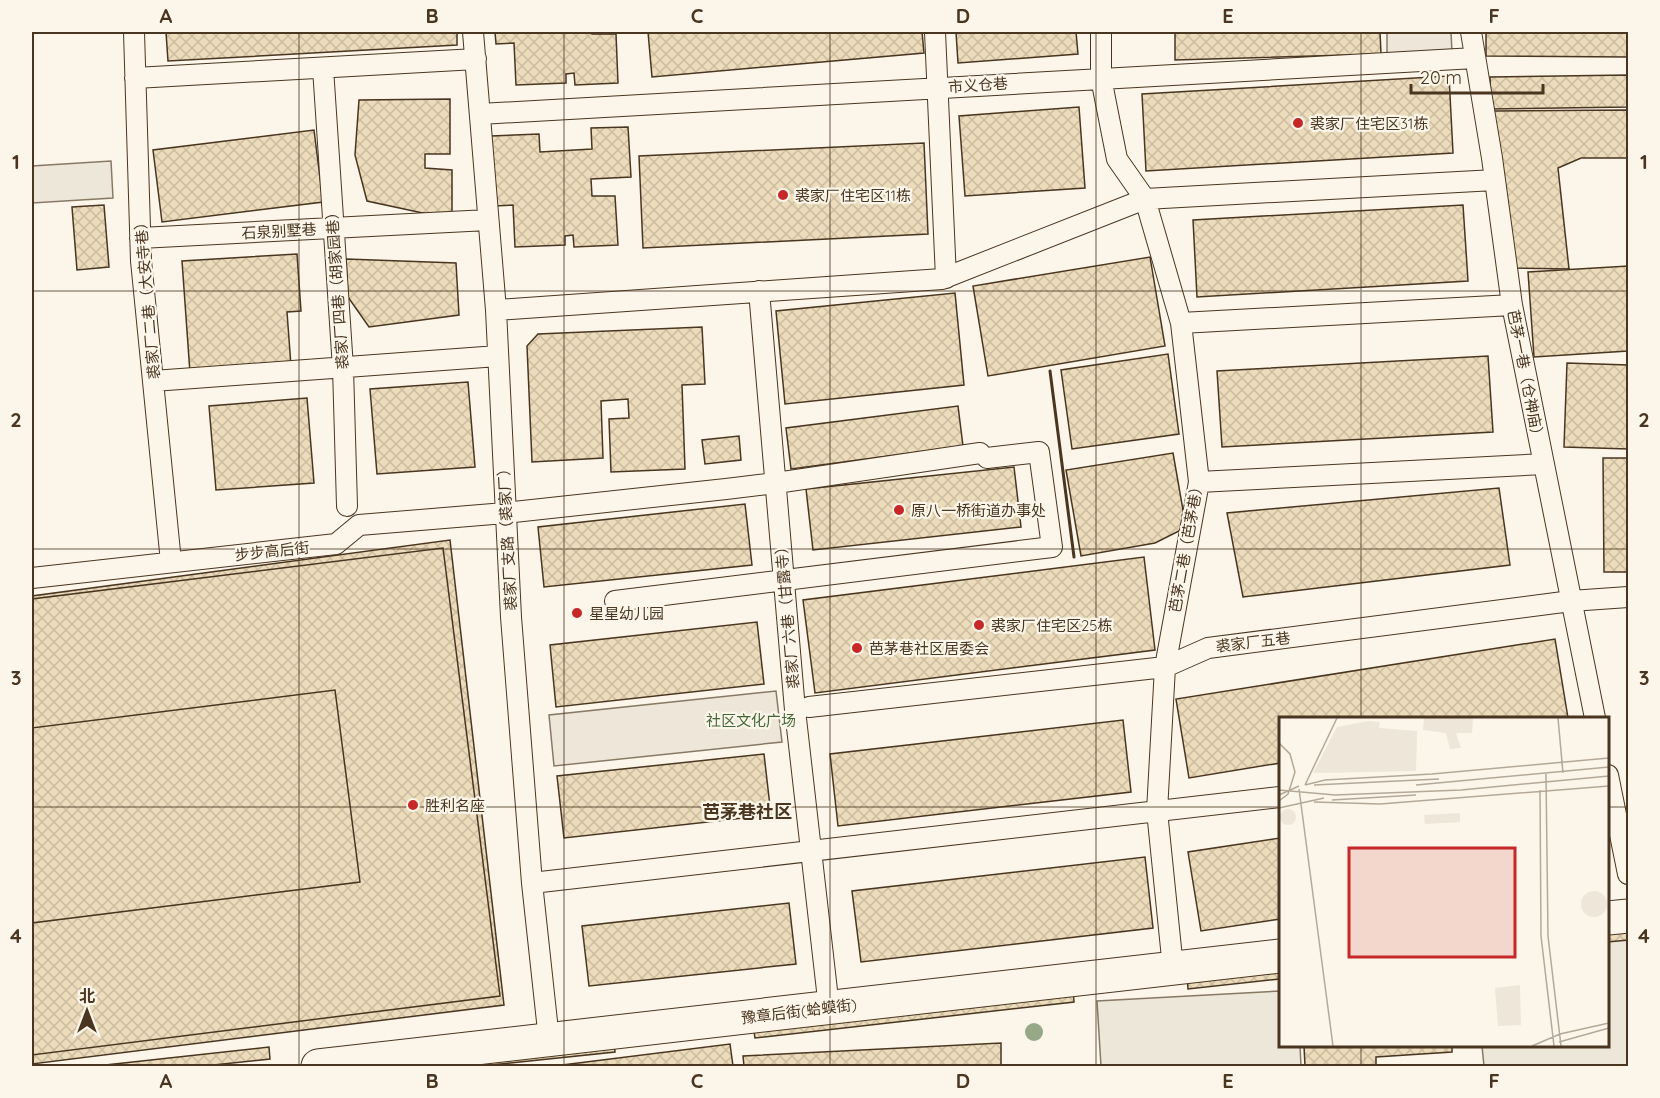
<svg xmlns="http://www.w3.org/2000/svg" width="1660" height="1098" font-family="Quicksand,'Noto Sans SC',sans-serif">
  <defs>
    <pattern id="building-cross-hatch" width="8" height="8" patternUnits="userSpaceOnUse" patternTransform="scale(1.5)"><rect width="8" height="8" fill="#ecdcbc"/><path d="M0 0l8 8M0 8l8-8" fill="none" stroke="#ccbda1"/></pattern>
  </defs>
  <rect width="100%" height="100%" fill="#fbf6e9"/>
  <path fill="#ede6d9" stroke="#887966" stroke-width="1.5" d="M 1387,32 L 1451,32 L 1452,52 L 1387,54 Z
    M 776,691 L 782,742 L 554,766 L 549,715 Z"/>
  <path fill="#ede7d9" stroke="#887966" stroke-width="1.5" d="M 111,161 L 113,198 L 32,203 L 32,166 Z
    M 1628,936 L 1628,1066 L 1484,1066 L 1482,1046 L 1608,1046 L 1608,939 Z
    M 1280,991 L 1280,1046 L 1300,1046 L 1301,1066 L 1101,1066 L 1097,1001 Z"/>
  <path fill="url(#building-cross-hatch)" stroke="#4a3520" stroke-width="1.5" d="M 166,32 L 457,32 L 457,45 L 168,61 Z
    M 495,32 L 592,32 L 592,34 L 616,34 L 618,83 L 575,85 L 574,73 L 566,74 L 566,83 L 516,85 L 514,43 L 496,44 Z
    M 648,32 L 922,32 L 924,53 L 652,77 Z
    M 956,32 L 1076,32 L 1078,54 L 958,63 Z
    M 1175,32 L 1380,32 L 1381,54 L 1175,60 Z
    M 1486,32 L 1628,32 L 1628,57 L 1486,56 Z
    M 1628,75 L 1628,107 L 1491,109 L 1490,77 Z
    M 1449,76 L 1453,153 L 1146,171 L 1142,94 Z
    M 450,99 L 450,154 L 425,154 L 425,168 L 452,170 L 452,212 L 432,215 L 367,201 L 355,155 L 359,100 Z
    M 1079,107 L 1085,188 L 965,196 L 959,116 Z
    M 1628,110 L 1628,158 L 1581,158 L 1558,168 L 1569,269 L 1511,268 L 1494,111 Z
    M 628,127 L 631,177 L 591,179 L 592,196 L 615,196 L 618,245 L 574,247 L 573,235 L 565,236 L 565,245 L 515,247 L 513,205 L 494,206 L 491,136 L 539,134 L 540,152 L 592,149 L 591,128 Z
    M 314,130 L 323,202 L 162,222 L 153,150 Z
    M 924,143 L 928,234 L 643,248 L 639,156 Z
    M 104,205 L 109,267 L 77,270 L 72,207 Z
    M 1463,205 L 1468,281 L 1197,297 L 1193,220 Z
    M 297,254 L 301,311 L 287,312 L 291,366 L 190,373 L 182,261 Z
    M 1150,257 L 1165,346 L 988,376 L 973,286 Z
    M 346,259 L 456,263 L 459,315 L 369,327 L 348,297 Z
    M 1628,266 L 1628,351 L 1534,357 L 1528,272 Z
    M 955,293 L 964,385 L 785,404 L 776,311 Z
    M 702,327 L 705,384 L 682,385 L 685,469 L 611,472 L 609,419 L 629,418 L 628,399 L 601,401 L 603,458 L 532,462 L 527,346 L 538,334 Z
    M 1168,354 L 1179,434 L 1072,449 L 1061,370 Z
    M 1488,356 L 1493,432 L 1222,447 L 1217,371 Z
    M 1567,363 L 1628,365 L 1628,449 L 1564,447 Z
    M 468,382 L 475,467 L 377,474 L 370,389 Z
    M 307,398 L 314,483 L 216,490 L 209,406 Z
    M 958,406 L 963,446 L 791,469 L 786,428 Z
    M 739,436 L 741,460 L 705,464 L 702,440 Z
    M 1173,453 L 1183,510 L 1181,530 L 1155,543 L 1081,556 L 1066,470 Z
    M 1603,458 L 1628,458 L 1628,572 L 1604,572 Z
    M 1014,467 L 1021,527 L 813,550 L 806,489 Z
    M 1499,488 L 1510,565 L 1243,597 L 1227,513 Z
    M 745,504 L 752,565 L 544,587 L 538,527 Z
    M 450,540 L 504,1005 L 32,1064 L 32,596 Z
    M 443,548 L 500,996 L 32,1055 L 32,923 L 360,882 L 335,690 L 32,728 L 32,599 Z
    M 1144,557 L 1155,650 L 815,693 L 803,600 Z
    M 757,622 L 764,684 L 556,707 L 550,645 Z
    M 1555,639 L 1568,718 L 1280,718 L 1280,763 L 1189,778 L 1176,699 Z
    M 1123,720 L 1131,792 L 838,826 L 830,754 Z
    M 764,754 L 771,815 L 564,838 L 557,776 Z
    M 1280,838 L 1280,919 L 1201,931 L 1188,852 Z
    M 1145,857 L 1153,928 L 861,962 L 852,891 Z
    M 789,903 L 796,964 L 589,986 L 582,926 Z
    M 1628,927 L 1628,940 L 1608,942 L 1608,930 Z
    M 1280,965 L 1280,979 L 1188,989 L 1187,975 Z
    M 1073,989 L 1074,1002 L 755,1038 L 753,1025 Z
    M 614,1039 L 615,1052 L 482,1066 L 369,1066 Z
    M 1001,1043 L 1001,1066 L 744,1066 L 743,1056 Z
    M 730,1044 L 733,1066 L 554,1066 Z
    M 1304,1046 L 1452,1046 L 1452,1052 L 1376,1057 L 1376,1066 L 1305,1066 Z
    M 269,1047 L 270,1059 L 204,1066 L 96,1066 Z"/>
  <g fill="none" stroke-linecap="round" stroke-linejoin="round">
    <defs>
      <path id="service" d="M 134,32 L 141,261 L 171,562
        M 473,32 L 496,310 L 511,617 L 532,883 L 549,1040
        M 935,32 L 946,278
        M 1101,32 L 1101,78 L 1117,159 L 1145,199 L 1181,323 L 1199,482 L 1165,667 L 1157,811 L 1173,968
        M 1471,32 L 1492,158 L 1512,305 L 1595,718
        M 323,68 L 343,368 L 347,506
        M 135,78 L 476,59
        M 480,114 L 1475,58
        M 140,238 L 488,220
        M 759,291 L 795,710 L 829,1008
        M 496,310 L 942,279 L 1145,199 L 1495,180
        M 1181,323 L 1512,305
        M 153,381 L 498,356
        M 1199,482 L 1544,464
        M 32,578 L 336,544 L 359,525 L 505,513 L 726,489 L 776,483 L 980,453
        M 615,601 L 1052,547 L 1039,452 L 987,458
        M 809,707 L 1165,667 L 1208,648 L 1571,601 L 1628,597
        M 1608,775 L 1628,874
        M 532,883 L 1280,797"/>
      <path id="minor" d="M 1608,918 L 1628,916
        M 318,1066 L 1280,956"/>
    </defs>
    <use href="#service" stroke="#4a3520" stroke-width="22"/>
    <use href="#minor" stroke="#4a3520" stroke-width="35"/>
    <use href="#service" stroke="#fbf6e9" stroke-width="20"/>
    <use href="#minor" stroke="#fbf6e9" stroke-width="33"/>
    <path stroke="#4a3520" stroke-width="3" d="M 1050,371 L 1074,557"/>
  </g>
  <circle fill="#96a887" cx="1034" cy="1032" r="9"/>
  <path fill="none" stroke="#4a3520" stroke-width="1.5" stroke-opacity="0.55" d="M 299,32 L 299,1066M 564,32 L 564,1066M 830,32 L 830,1066M 1096,32 L 1096,1066M 1361,32 L 1361,718M 32,291 L 1628,291M 32,549 L 1628,549M 32,807 L 1280,807M 1608,807 L 1628,807M 1361,1046 L 1361,1066"/>
  <g fill="#c62828" stroke="#fbf6e9" stroke-width="2">
    <circle cx="1298" cy="123" r="6"/>
    <circle cx="783" cy="195" r="6"/>
    <circle cx="899" cy="510" r="6"/>
    <circle cx="577" cy="613" r="6"/>
    <circle cx="979" cy="625" r="6"/>
    <circle cx="857" cy="648" r="6"/>
    <circle cx="413" cy="805" r="6"/>
  </g>
  <g text-anchor="middle" dominant-baseline="central" stroke-width="4.5" stroke-linejoin="round" paint-order="stroke">
    <g font-size="15" fill="#4a3520" stroke="#fbf6e9">
      <text transform="translate(978 85) rotate(-4)">市义仓巷</text>
      <text transform="translate(279 231) rotate(-3)">石泉别墅巷</text>
      <text transform="translate(337 287) rotate(-94)">裘家厂四巷（胡家园巷）</text>
      <text transform="translate(147 297) rotate(-95)">裘家厂二巷（大安寺巷）</text>
      <text transform="translate(1526 376) rotate(79)">芭茅一巷（仓神庙）</text>
      <text transform="translate(507 536) rotate(-93)">裘家厂支路（裘家厂）</text>
      <text transform="translate(1186 546) rotate(-80)">芭茅二巷（芭茅巷）</text>
      <text transform="translate(272 551) rotate(-6)">步步高后街</text>
      <text transform="translate(787 614) rotate(-95)">裘家厂六巷（甘露寺）</text>
      <text transform="translate(1253 642) rotate(-7)">裘家厂五巷</text>
      <text transform="translate(799 1011) rotate(-7)">豫章后街(蛤蟆街)</text>
    </g>
    <g font-size="15" fill="#4a3520" stroke="#fbf6e9" text-anchor="start">
      <text x="1310" y="123">裘家厂住宅区31栋</text>
      <text x="795" y="195">裘家厂住宅区11栋</text>
      <text x="911" y="510">原八一桥街道办事处</text>
      <text x="589" y="613">星星幼儿园</text>
      <text x="991" y="625">裘家厂住宅区25栋</text>
      <text x="869" y="648">芭茅巷社区居委会</text>
      <text x="425" y="805">胜利名座</text>
    </g>
    <g font-size="15" fill="#436837" stroke="#fbf6e9">
      <text x="751" y="720">社区文化广场</text>
    </g>
    <g font-size="18" font-weight="bold" fill="#4a3520" stroke="#fbf6e9">
      <text x="747" y="811">芭茅巷社区</text>
    </g>
  </g>
  <g transform="translate(1279 717)">
    <rect width="330" height="330" fill="#fbf6e9"/>
    <path d="M 89,4 L 101,5 L 100,11 L 138,14 L 137,54 L 34,56 L 58,10 ZM1 100a8 8 0 1 1 16 0a8 8 0 1 1-16 0ZM 181,96 L 181,105 L 146,107 L 145,98 ZM302 187a13 13 0 1 1 26 0a13 13 0 1 1-26 0ZM 241,268 L 242,308 L 219,309 L 216,271 Z" fill="#ede6d9"/>
    <path d="M 145,1 L 194,1 L 193,16 L 177,16 L 182,31 L 171,32 L 167,16 L 144,13 Z" fill="#ede6d9"/>
    <path fill="none" stroke="#b4a999" stroke-width="1.5" d="M 279,1 L 284,56M 0,26 L 11,37 L 16,55 L 9,77 L 0,84M 267,57 L 269,219 L 282,329M 26,68 L 58,1M 26,68 L 46,63 L 153,57 L 330,41M 35,68 L 160,62M 137,68 L 330,50M 20,72 L 54,329M 0,73 L 56,78 L 182,73 L 330,59M 261,73 L 262,219 L 275,329M 0,78 L 20,69M 53,83 L 137,78M 35,85 L 101,87 L 330,69M 0,91 L 45,81M 280,325 L 330,311M 253,329 L 281,317 L 330,306"/>
    <path fill="#c62828" fill-opacity="0.15" stroke="#c62828" stroke-width="3" d="M 70,131 L 236,131 L 236,240 L 70,240 Z"/>
    <rect width="330" height="330" fill="none" stroke="#4a3520" stroke-width="3"/>
  </g>
  <rect width="1660" height="1098" fill="none" stroke="#fbf6e9" stroke-width="66"/>
  <g transform="translate(87 1011)" stroke="#fbf6e9" stroke-width="4.5" paint-order="stroke">
  <path d="M0-4.5L10 22L0 15L-10 22Z" fill="#4a3520"/>
  <text y="-9" font-size="16" font-weight="bold" text-anchor="middle" fill="#4a3520">北</text>
  </g>
  <path d="M1411 84v9h132v-9" fill="none" stroke="#4a3520" stroke-width="3"/>
  <text x="1420" y="84" font-size="18" fill="#4a3520" stroke="#fbf6e9" stroke-width="4.5" paint-order="stroke">20 m</text>
  <rect x="33" y="33" width="1594" height="1032" fill="none" stroke="#4a3520" stroke-width="2"/>
  <g font-size="20" text-anchor="middle" font-weight="bold" fill="#4a3520">
    <text x="166" y="23">A</text>
    <text x="432" y="23">B</text>
    <text x="697" y="23">C</text>
    <text x="963" y="23">D</text>
    <text x="1228" y="23">E</text>
    <text x="1494" y="23">F</text>
    <text x="16" y="169">1</text>
    <text x="1644" y="169">1</text>
    <text x="16" y="427">2</text>
    <text x="1644" y="427">2</text>
    <text x="16" y="685">3</text>
    <text x="1644" y="685">3</text>
    <text x="16" y="943">4</text>
    <text x="1644" y="943">4</text>
    <text x="166" y="1088">A</text>
    <text x="432" y="1088">B</text>
    <text x="697" y="1088">C</text>
    <text x="963" y="1088">D</text>
    <text x="1228" y="1088">E</text>
    <text x="1494" y="1088">F</text>
  </g>
</svg>
